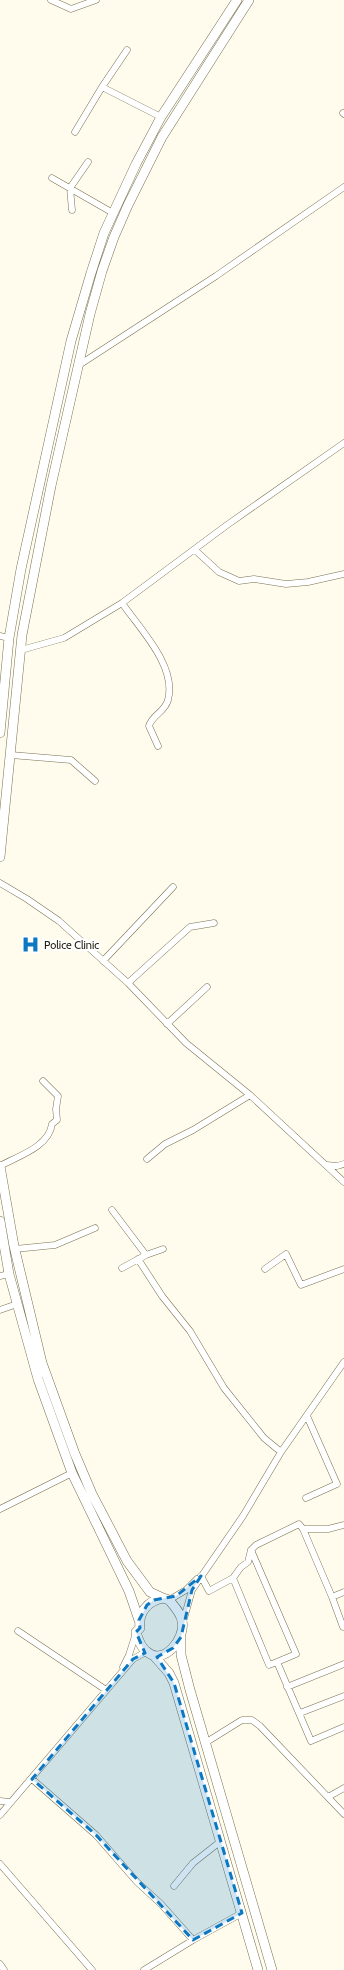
<svg xmlns="http://www.w3.org/2000/svg" width="344" height="1970" font-family="Cabin,sans-serif">
  <rect width="100%" height="100%" fill="#fffcee"/>
  <g fill="none" stroke-linecap="round" stroke-linejoin="round">
    <defs>
      <path id="minor" d="M 51,0 L 71,9 L 96,0
        M 102,87 L 161,117
        M 343,113 L 344,114
        M 75,132 L 102,87 L 127,50
        M 52,178 L 113,213
        M 72,210 L 70,188 L 88,162
        M 79,365 L 216,276 L 344,187
        M 195,550 L 219,572 L 239,581 L 254,579 L 286,584 L 308,582 L 344,574
        M 122,603 C 140,629 177,666 168,700 C 165,712 152,715 149,726 L 158,746
        M 0,636 L 9,638
        M 21,650 L 64,638 L 122,603 L 227,525 L 344,443
        M 11,755 L 71,760 L 95,781
        M 0,883 L 27,899 L 59,921 L 128,983 L 186,1043 L 250,1095 L 344,1182
        M 103,961 L 173,887
        M 128,983 L 190,927 L 214,923
        M 167,1024 L 207,987
        M 147,1159 L 165,1144 L 193,1130 L 250,1095
        M 327,1165 L 337,1166 L 344,1164
        M 0,1166 C 18,1156 49,1147 52,1124 L 57,1120 L 56,1109 L 58,1096 L 43,1081
        M 112,1210 L 146,1255
        M 15,1249 L 55,1245 L 95,1228
        M 138,1259 L 162,1296 L 190,1331 L 224,1388 L 264,1438 L 281,1452
        M 122,1268 L 146,1255 L 163,1249
        M 265,1269 L 286,1254 L 301,1285 L 344,1269
        M 0,1276 L 9,1274
        M 0,1310 L 17,1304
        M 306,1498 L 337,1484 L 307,1416
        M 0,1509 L 72,1473
        M 303,1529 L 328,1529 L 344,1525
        M 251,1550 L 296,1654 L 277,1662 L 311,1741 L 344,1727
        M 201,1576 L 209,1591 L 233,1578 L 241,1567 L 248,1562 L 251,1550 L 256,1545 L 299,1524 L 303,1529 L 332,1597 L 343,1627 L 344,1627
        M 233,1578 L 269,1665 L 277,1662
        M 332,1597 L 344,1592
        M 169,1600 L 186,1590 L 197,1579
        M 183,1622 L 192,1590 L 243,1516 L 281,1452 L 344,1362
        M 18,1631 L 106,1690
        M 123,1667 L 129,1655 L 136,1633
        M 287,1687 L 344,1664
        M 300,1713 L 344,1696
        M 205,1743 L 242,1720 L 252,1720 L 260,1726 L 344,1814
        M 32,1779 L 96,1835 L 137,1882 L 161,1904 L 193,1940
        M 328,1797 L 344,1788
        M 0,1801 L 10,1802
        M 0,1815 L 133,1659 L 146,1652
        M 0,1864 L 92,1970
        M 174,1886 L 193,1863 L 221,1841
        M 0,1964 L 4,1970
        M 144,1970 L 193,1940 L 242,1913"/>
      <path id="secondary" d="M 0,733 L 9,638 L 21,569 L 71,341 L 91,273 L 104,233 L 136,164 L 161,117 L 237,0
        M 0,857 L 22,635 L 51,486 L 90,314 L 102,271 L 114,237 L 128,205 L 162,137 L 249,0
        M 0,1166 L 14,1246 L 42,1363 L 75,1454 L 92,1494 L 127,1561 L 150,1592 L 163,1598
        M 0,1221 L 9,1274 L 38,1379 L 72,1473 L 129,1591 L 139,1620
        M 163,1598 L 169,1600 C 174,1606 181,1613 182,1621 C 186,1639 163,1667 146,1651 C 140,1646 138,1639 136,1632 L 140,1628 C 138,1613 147,1601 163,1598 Z
        M 181,1637 L 181,1655 L 190,1690 L 272,1970
        M 154,1656 L 169,1673 L 174,1683 L 258,1970"/>
    </defs>
    <use href="#minor" stroke="#787151" stroke-width="7"/>
    <use href="#secondary" stroke="#787151" stroke-width="10"/>
    <use href="#minor" stroke="#fff" stroke-width="6"/>
    <use href="#secondary" stroke="#fff" stroke-width="9"/>
  </g>
  <path fill="#0c78c2" fill-opacity="0.2" stroke="#0c78c2" stroke-width="3" stroke-dasharray="8 5" stroke-linejoin="round" d="M 201,1576 L 192,1590 L 181,1637 L 173,1648 L 157,1657 L 174,1683 L 242,1913 L 193,1940 L 96,1835 L 32,1779 L 133,1659 L 145,1653 L 136,1632 L 140,1628 L 139,1620 L 147,1605 L 154,1600 L 176,1596 Z"/>
  <defs>
    <symbol id="hospital-bare" viewBox="-9 -9 18 18"><path d="M-5-5h3v3.5h4V-5h3V5h-3V1.5h-4V5h-3Z" fill="#0c78c2" stroke="#fff" stroke-width="2.5" paint-order="stroke"/></symbol>
  </defs>
  <g fill-rule="evenodd">
    <use href="#hospital-bare" x="18" y="932" width="25" height="25"/>
  </g>
  <g text-anchor="middle" dominant-baseline="central" stroke-width="4" stroke-linejoin="round" paint-order="stroke">
    <g font-size="11" fill="#232013" stroke="#fff" text-anchor="start">
      <text x="44" y="945">Police Clinic</text>
    </g>
  </g>
</svg>
